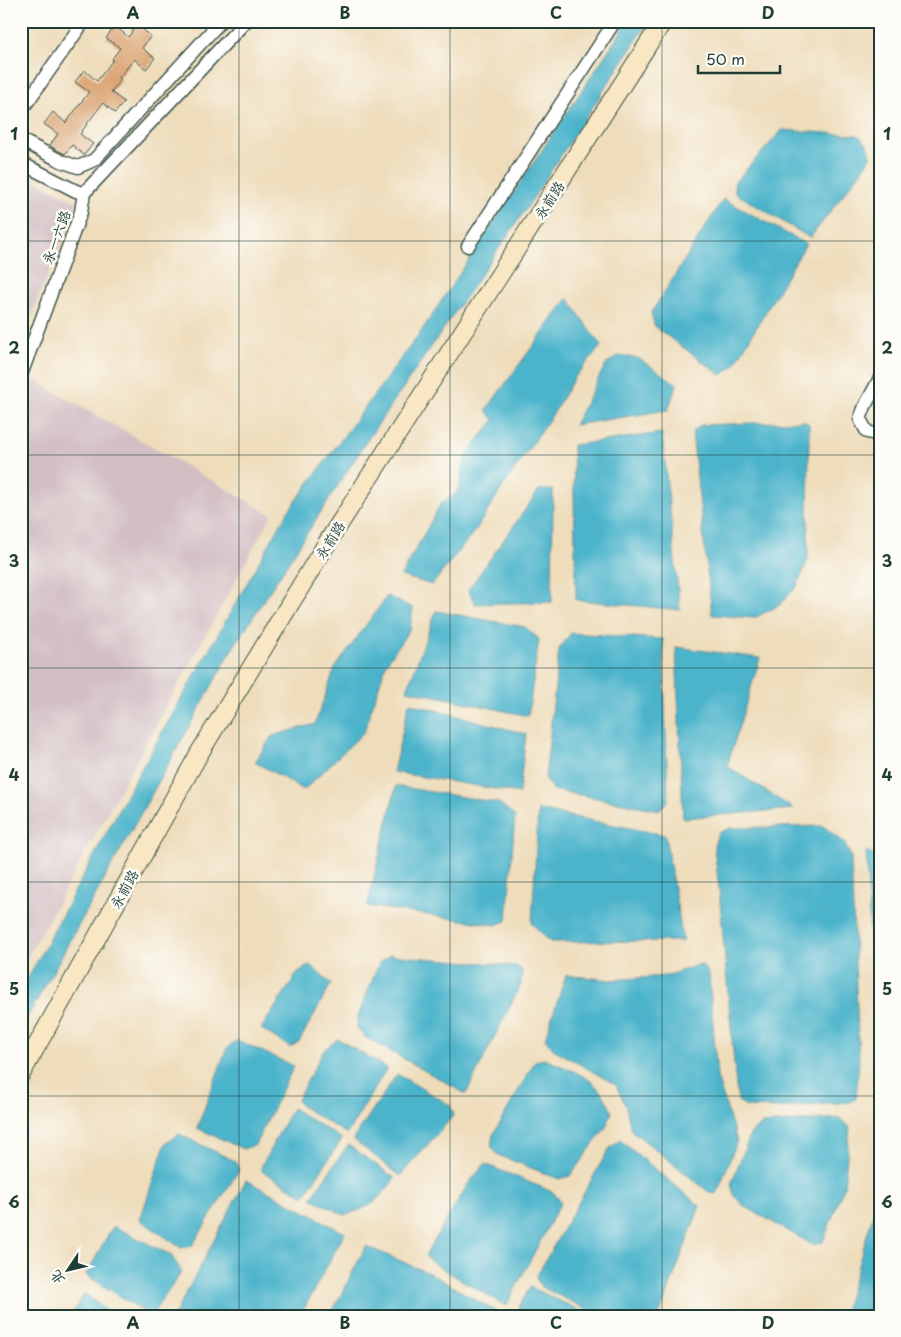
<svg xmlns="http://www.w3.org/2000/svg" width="901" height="1337" font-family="'Playpen Sans','LXGW WenKai TC',sans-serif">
  <rect width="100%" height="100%" fill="#fdfcf7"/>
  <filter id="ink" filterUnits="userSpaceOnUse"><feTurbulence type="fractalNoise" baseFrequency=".02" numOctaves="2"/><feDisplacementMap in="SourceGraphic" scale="10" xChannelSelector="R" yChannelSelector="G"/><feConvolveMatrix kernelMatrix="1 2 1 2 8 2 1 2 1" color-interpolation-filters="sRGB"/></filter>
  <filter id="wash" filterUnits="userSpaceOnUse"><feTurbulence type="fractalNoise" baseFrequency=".0096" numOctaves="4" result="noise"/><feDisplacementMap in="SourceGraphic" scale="20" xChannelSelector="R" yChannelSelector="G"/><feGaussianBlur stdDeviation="1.12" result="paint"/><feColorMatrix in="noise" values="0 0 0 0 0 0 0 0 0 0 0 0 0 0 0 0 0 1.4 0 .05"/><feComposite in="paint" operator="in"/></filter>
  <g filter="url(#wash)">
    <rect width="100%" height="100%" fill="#eedcba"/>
    <path fill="#d2bec3" d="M 21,174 L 77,202 L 21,342 Z
      M 33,379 L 272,515 L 21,969 L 21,411 Z"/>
    <path fill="#4cb4cb" stroke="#367880" d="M 628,21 L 649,21 L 528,206 L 368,439 L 233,648 L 21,1029 L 21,991 L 131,787 L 287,513 L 422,330 Z
      M 782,130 L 858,135 L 868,145 L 871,155 L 863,169 L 810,238 L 735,193 L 734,183 Z
      M 723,199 L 806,244 L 733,367 L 721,375 L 655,327 L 651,313 Z
      M 568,298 L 601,346 L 574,378 L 555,411 L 500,491 L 477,528 L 432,585 L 401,576 L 441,503 C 468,491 457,478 466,458 C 473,445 485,432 494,420 L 486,410 Z
      M 618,356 L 638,358 L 677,384 L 668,410 L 574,425 L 606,364 Z
      M 804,421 L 809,424 L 808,559 L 797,586 L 780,605 L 754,618 L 712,615 L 692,432 L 701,425 Z
      M 662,433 L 680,610 L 576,600 L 573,445 Z
      M 539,490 L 553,490 L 552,602 L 475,604 L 468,590 Z
      M 387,596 L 413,608 L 410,629 L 386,664 L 364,732 L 304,790 L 255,762 L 272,736 L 315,724 L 335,668 Z
      M 436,611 L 525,627 L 539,639 L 528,716 L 407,690 Z
      M 571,633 L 663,639 L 668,801 L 659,810 L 553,790 L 545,779 L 559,649 Z
      M 676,647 L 760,658 L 727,766 L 794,809 L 683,818 Z
      M 409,703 L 526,734 L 519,793 L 393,772 Z
      M 396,786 L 499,803 L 515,816 L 507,921 L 495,925 L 367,906 Z
      M 538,810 L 665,835 L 683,941 L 550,942 L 532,924 Z
      M 823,826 L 844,842 L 851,857 L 859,1060 L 856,1099 L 850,1102 L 779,1108 L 747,1107 L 738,1101 L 736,1086 L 719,889 L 714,846 L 718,833 L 730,828 Z
      M 866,851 L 880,860 L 880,1041 L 875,1033 Z
      M 390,955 L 517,966 L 522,971 L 521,984 L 466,1094 L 365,1037 L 357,1028 L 358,1016 L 379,963 Z
      M 701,964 L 709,974 L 717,1077 L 737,1141 L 717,1194 L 710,1193 L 631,1130 L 626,1107 L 616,1085 L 553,1049 L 545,1038 L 566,975 L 611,980 L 666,976 Z
      M 310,965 L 331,984 L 299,1042 L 290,1047 L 261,1029 L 298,972 Z
      M 338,1039 L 387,1068 L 347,1134 L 301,1106 L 297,1100 L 324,1050 Z
      M 237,1040 L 294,1066 L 255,1145 L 243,1149 L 197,1128 L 227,1048 Z
      M 880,1056 L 880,1130 L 875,1074 L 877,1058 Z
      M 544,1059 C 578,1073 597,1076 612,1112 L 606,1127 L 570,1176 L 559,1179 L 498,1155 L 491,1146 L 493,1135 L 535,1061 Z
      M 397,1074 L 450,1105 L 454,1115 L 400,1176 L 353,1139 Z
      M 292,1108 L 342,1139 L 304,1196 L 262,1171 L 262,1165 Z
      M 839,1118 L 850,1127 L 844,1187 L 823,1242 L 813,1245 L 744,1206 L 734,1196 L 731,1184 L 751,1133 L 762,1124 Z
      M 179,1134 L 235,1161 L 239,1170 L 192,1246 L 181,1248 L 140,1220 L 165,1144 Z
      M 620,1140 L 700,1206 L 659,1316 L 601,1316 L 541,1287 L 536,1277 L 609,1149 Z
      M 348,1145 L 395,1178 C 379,1200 371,1208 344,1215 L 311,1198 Z
      M 485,1164 L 553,1192 L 561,1202 L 506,1306 L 436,1265 L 425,1256 L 468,1184 Z
      M 246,1180 L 345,1233 L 300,1316 L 174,1316 Z
      M 880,1199 L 880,1316 L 843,1316 L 877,1201 Z
      M 113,1226 L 171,1255 L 182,1272 L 151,1316 L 86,1275 Z
      M 366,1246 L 433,1275 L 495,1311 L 492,1316 L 330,1316 Z
      M 530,1287 L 592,1316 L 514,1316 Z
      M 84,1293 L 113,1316 L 71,1316 Z"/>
    <g id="blocks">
      <path fill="#d9a16e" d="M 137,25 L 151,36 L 142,48 L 155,58 L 146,69 L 134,59 L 119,78 L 121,80 L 111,92 L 124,102 L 115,113 L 103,103 L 89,121 L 80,134 L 93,144 L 84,155 L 72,145 L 65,154 L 53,148 L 50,145 L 58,134 L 44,124 L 53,112 L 66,123 L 89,92 L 75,82 L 84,70 L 97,81 L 113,60 L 112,59 L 120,48 L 106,38 L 115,26 L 128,37 Z"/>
    </g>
  </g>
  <g filter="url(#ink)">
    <use href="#blocks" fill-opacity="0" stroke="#3e5548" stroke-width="1"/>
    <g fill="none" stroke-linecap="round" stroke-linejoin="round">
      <defs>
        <path id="street" d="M 21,111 L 84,21
          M 21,140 L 61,161 L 78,167 L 94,160 L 221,21
          M 21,163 L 76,191 L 84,193 L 246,21
          M 468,246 L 615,21
          M 21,375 L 81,212 L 84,193
          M 880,378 L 865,406 L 860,419 L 867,432 L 880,435"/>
        <path id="secondary" d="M 21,1074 L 200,752 L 327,543 L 663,21"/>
      </defs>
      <use href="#street" stroke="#3e5548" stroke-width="15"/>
      <use href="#secondary" stroke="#3e5548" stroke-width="20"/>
      <use href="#street" stroke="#fff" stroke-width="12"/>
      <use href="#secondary" stroke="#f9e7c3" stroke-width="18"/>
    </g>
  </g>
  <path fill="none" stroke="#1f3d34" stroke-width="1" stroke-opacity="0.55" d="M 239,21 L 239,1316M 450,21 L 450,1316M 662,21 L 662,1316M 21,241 L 880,241M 21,455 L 880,455M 21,668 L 880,668M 21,882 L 880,882M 21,1096 L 880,1096"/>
  <g text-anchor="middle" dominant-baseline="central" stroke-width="5" stroke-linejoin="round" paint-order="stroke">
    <g font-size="14" fill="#1f3d34" stroke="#fdfcf7">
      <text transform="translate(549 200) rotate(-57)">永前路</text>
      <text transform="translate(56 237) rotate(-70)">永一六路</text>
      <text transform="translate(330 540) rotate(-58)">永前路</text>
      <text transform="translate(124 889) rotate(-61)">永前路</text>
    </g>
  </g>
  <rect width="901" height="1337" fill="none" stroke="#fdfcf7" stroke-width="55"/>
  <g transform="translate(68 1270) rotate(235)" stroke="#fdfcf7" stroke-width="4" paint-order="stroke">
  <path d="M0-4L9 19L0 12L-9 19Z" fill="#1f3d34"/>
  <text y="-8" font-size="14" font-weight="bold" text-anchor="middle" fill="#1f3d34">北</text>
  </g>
  <path d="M698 65v8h82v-8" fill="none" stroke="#1f3d34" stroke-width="2.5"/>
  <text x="706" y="65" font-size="15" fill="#1f3d34" stroke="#fdfcf7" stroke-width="4" paint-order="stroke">50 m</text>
  <rect x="28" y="28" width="846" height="1282" fill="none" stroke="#1f3d34" stroke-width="2"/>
  <g font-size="16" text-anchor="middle" font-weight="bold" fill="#1f3d34">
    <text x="133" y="19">A</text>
    <text x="345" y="19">B</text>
    <text x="556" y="19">C</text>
    <text x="768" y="19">D</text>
    <text x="14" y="140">1</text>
    <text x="887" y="140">1</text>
    <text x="14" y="354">2</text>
    <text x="887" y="354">2</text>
    <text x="14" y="567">3</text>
    <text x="887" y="567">3</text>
    <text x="14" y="781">4</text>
    <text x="887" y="781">4</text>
    <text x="14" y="995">5</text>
    <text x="887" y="995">5</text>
    <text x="14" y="1208">6</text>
    <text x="887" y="1208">6</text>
    <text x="133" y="1329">A</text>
    <text x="345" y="1329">B</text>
    <text x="556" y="1329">C</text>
    <text x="768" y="1329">D</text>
  </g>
</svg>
